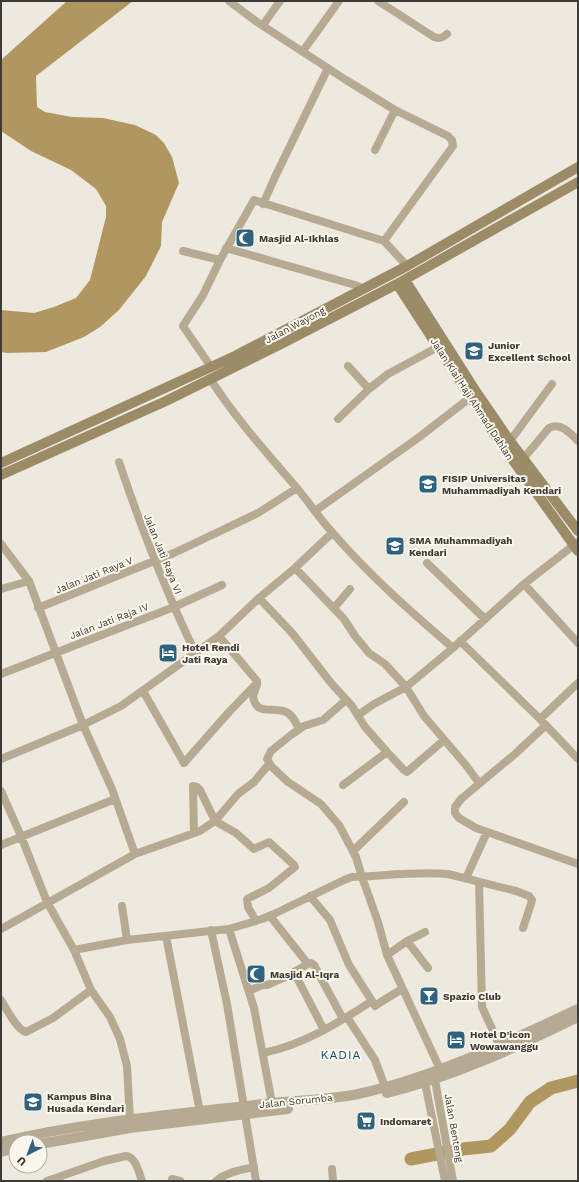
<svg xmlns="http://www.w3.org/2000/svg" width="579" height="1182" font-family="'Work Sans',sans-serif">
  <rect width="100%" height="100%" fill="#eee9df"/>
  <path fill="#b0965f" d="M 67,1 L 133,1 L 36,76 L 37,107 L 45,112 L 72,117 L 103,118 L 135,125 L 156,135 L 164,143 L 172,157 L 179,183 L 162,222 L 161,246 L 146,276 L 119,310 L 100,327 L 84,337 L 46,352 L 7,353 L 1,352 L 1,310 L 34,313 L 54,307 L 76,298 L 90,280 L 106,217 L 106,206 L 96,189 L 71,170 L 31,151 L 1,131 L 1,60 Z"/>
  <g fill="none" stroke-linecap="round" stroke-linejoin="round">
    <path stroke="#b0965f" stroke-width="13" d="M 411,1159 L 463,1149 L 491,1146 L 510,1129 L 530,1102 L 551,1088 L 578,1081"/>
    <path stroke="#b6aa92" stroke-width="8" d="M 229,1 L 257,22 L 346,80 L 395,110 L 448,136 L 452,140 L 453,146 L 384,241
      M 378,1 L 434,37 C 440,39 442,38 447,34
      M 263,25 L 280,1
      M 303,51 L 339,1
      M 375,150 L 395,110
      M 263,204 L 275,177 L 328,68
      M 226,248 L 355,285 L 364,289
      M 183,251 L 220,260
      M 348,366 L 369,389
      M 211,367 L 183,326 L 203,295 L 220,260 L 254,200 L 384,241 L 407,266
      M 211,380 C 236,419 266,452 296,487 C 309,502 319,518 332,532 C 369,575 411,612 453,648 L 524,584 L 578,542
      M 338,419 L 369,389 L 388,374 L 438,347
      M 510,441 L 552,384
      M 523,459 L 549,428 C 561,422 570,433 578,441
      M 119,462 C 141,527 165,590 195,652
      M 315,511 L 418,438 L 471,397
      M 1,544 L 29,581 L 83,725 L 112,789 L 135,854
      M 427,563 L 485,619
      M 295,568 L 344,619 L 355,636 L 369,653 L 385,664 L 406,687 L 424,716 L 465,764 L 479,783
      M 524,584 L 578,643
      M 1,589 L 29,581
      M 259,598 L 293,634 L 331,683 L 352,706 L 365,727 L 387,752 L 343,785
      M 38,608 L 174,553 L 258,513 L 297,488
      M 334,608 L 350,589
      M 219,636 L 257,681 L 257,685 L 253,696 C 256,717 273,706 286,712 C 293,715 296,723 299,729
      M 460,641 L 540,719 L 578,759
      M 1,674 L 174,607 L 222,585
      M 143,691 L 184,763 L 229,712 L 257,683
      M 346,700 L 323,720 L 304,726 L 291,735 L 271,751 L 267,759 L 272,767 L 288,782 L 321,804 L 339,825 L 356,857 L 362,877 L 378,922 L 387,955 L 440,1069
      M 358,715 L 374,704 L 406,687 L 453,648
      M 540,719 L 578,683
      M 546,725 L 515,754 L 461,799 L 455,807 L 455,813 L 459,818 L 476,828 L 578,864
      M 387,752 L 404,770 L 407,772 L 444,740
      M 1,759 L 83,725 L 121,706 L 219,636 L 259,598 L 295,568 L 332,533
      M 1,791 L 21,836 L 47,902 L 74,950 L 91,990 L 110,1017 L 120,1039 L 127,1066 L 130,1120
      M 194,833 L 193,786 L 197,787 L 200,790 L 215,821 L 236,833 L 254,849 L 269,842 L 294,865 L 295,867 L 269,888 L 247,899 L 248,907 L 256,921
      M 1,845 L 115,799
      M 353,851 L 404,802
      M 466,878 L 487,832
      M 479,882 L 482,1007 L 499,1044
      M 310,896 L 330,920 L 349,965 L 372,1001
      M 122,906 L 127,940
      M 270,916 L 308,964 L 311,963 L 314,965 L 343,1019
      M 1,929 L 135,854 L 200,831 L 215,821 L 238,794 L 254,782 L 269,764
      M 229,929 L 254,1008 L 272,1103
      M 211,930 L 227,1004 L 244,1107
      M 166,936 L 200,1112
      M 407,941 L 428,968
      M 74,950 L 127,940 L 229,929 L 262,919 L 274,914 L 344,880 L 352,877 C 382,876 419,871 448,874 L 516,891 L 529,896 L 532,900 L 531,904 L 523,928
      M 387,955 L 407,941 L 425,932
      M 308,964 L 294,972 L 324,1030
      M 249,991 L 262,985 L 267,985 L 294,973
      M 1,1000 C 6,1008 17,1030 26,1032 L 53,1018 L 91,990
      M 347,1017 L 375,1060 L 385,1087
      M 263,1053 C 303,1045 338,1023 372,1001 L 375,1006 L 376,1005 L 402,989
      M 435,1080 L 453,1181
      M 425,1083 L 445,1181
      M 245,1114 L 256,1181
      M 332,1169 L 333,1181
      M 172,1179 L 180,1181
      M 47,1181 L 104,1161 L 126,1156 C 136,1157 139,1173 142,1181
      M 216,1181 C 227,1172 240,1170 254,1167"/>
    <path stroke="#b6aa92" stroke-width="10" d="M 387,1093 C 453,1077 517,1047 578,1017
      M 1,1142 C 89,1121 181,1114 271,1103 C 300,1100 329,1100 358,1094 C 434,1077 508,1042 578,1009
      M 40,1144 L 130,1128 L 288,1109
      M 1,1152 L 16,1148"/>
    <path stroke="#9c8b67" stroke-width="10" d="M 405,280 L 473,387 L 510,441 L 578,531
      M 397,284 L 497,438 L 578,551
      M 1,463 L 235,356 L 407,266 L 578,167
      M 1,475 L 166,401 L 283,343 L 397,284 L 578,182"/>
  </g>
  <defs>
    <symbol id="mosque-square" viewBox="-11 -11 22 22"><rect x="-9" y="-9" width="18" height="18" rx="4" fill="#2e627e" stroke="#fbf7ec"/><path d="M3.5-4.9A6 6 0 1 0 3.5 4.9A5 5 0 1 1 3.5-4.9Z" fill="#fff"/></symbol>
    <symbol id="school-square" viewBox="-11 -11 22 22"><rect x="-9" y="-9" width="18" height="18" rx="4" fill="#2e627e" stroke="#fbf7ec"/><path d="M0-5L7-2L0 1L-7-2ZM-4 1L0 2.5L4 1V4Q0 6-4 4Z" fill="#fff"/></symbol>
    <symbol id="university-square" viewBox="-11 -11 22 22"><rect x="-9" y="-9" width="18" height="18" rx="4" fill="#2e627e" stroke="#fbf7ec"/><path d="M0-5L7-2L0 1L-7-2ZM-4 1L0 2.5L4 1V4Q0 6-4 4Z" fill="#fff"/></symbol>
    <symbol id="hotel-square" viewBox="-11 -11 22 22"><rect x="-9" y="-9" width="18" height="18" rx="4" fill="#2e627e" stroke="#fbf7ec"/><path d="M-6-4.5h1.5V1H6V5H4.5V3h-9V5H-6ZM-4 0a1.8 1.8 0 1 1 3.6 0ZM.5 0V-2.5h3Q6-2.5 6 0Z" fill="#fff"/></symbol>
    <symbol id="bar-square" viewBox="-11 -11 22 22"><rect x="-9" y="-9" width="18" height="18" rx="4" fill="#2e627e" stroke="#fbf7ec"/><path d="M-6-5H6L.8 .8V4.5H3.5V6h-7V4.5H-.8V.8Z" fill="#fff"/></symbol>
    <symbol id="supermarket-square" viewBox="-11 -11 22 22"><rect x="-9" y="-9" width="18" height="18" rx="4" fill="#2e627e" stroke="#fbf7ec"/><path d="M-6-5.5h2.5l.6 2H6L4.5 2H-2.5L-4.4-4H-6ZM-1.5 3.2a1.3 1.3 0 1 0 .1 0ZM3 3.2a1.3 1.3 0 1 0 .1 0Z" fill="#fff"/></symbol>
  </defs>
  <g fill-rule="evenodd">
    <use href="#mosque-square" x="234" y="227" width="22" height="22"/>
    <use href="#school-square" x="463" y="340" width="22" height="22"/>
    <use href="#university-square" x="417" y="473" width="22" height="22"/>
    <use href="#school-square" x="384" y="535" width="22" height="22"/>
    <use href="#hotel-square" x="157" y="642" width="22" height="22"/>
    <use href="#mosque-square" x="245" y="963" width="22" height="22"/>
    <use href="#bar-square" x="418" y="985" width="22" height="22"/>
    <use href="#hotel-square" x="445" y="1029" width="22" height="22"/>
    <use href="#university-square" x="22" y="1091" width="22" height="22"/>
    <use href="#supermarket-square" x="355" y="1110" width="22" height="22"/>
  </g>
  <g text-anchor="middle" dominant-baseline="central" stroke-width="4" stroke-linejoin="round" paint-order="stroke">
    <g font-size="10" font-weight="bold" fill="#3d3b37" stroke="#fbf7ec" text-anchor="start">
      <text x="259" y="238">Masjid Al-Ikhlas</text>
      <text x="488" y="345">Junior<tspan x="488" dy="12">Excellent School</tspan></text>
      <text x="442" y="478">FISIP Universitas<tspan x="442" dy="12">Muhammadiyah Kendari</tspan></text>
      <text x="409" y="540">SMA Muhammadiyah<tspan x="409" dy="12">Kendari</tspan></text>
      <text x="182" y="647">Hotel Rendi<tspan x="182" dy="12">Jati Raya</tspan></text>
      <text x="270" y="974">Masjid Al-Iqra</text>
      <text x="443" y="996">Spazio Club</text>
      <text x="470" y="1034">Hotel D'icon<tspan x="470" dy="12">Wowawanggu</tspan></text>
      <text x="47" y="1096">Kampus Bina<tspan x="47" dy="12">Husada Kendari</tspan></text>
      <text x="380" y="1121">Indomaret</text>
    </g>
    <g font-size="10" fill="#3d3b37" stroke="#fbf7ec">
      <text transform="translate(295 325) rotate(-28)">Jalan Wayong</text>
      <text transform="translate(472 399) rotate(57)">Jalan Kiai Haji Ahmad Dahlan</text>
      <text transform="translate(163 554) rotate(68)">Jalan Jati Raya VI</text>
      <text transform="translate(94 575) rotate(-22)">Jalan Jati Raya V</text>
      <text transform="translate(109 621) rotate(-21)">Jalan Jati Raja IV</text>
      <text transform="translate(296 1101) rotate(-6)">Jalan Sorumba</text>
      <text transform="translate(454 1128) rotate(80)">Jalan Benteng</text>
    </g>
    <g font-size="12" letter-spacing="1" fill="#105170" stroke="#fbf7ec">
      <text x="341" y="1055">KADIA</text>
    </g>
  </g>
  <rect width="579" height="1182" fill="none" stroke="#3d3b37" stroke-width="4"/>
  <g transform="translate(28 1154) rotate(222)"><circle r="19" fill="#fbf7ec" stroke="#afaca4"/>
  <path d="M0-3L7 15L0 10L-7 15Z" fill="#2e627e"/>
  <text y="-6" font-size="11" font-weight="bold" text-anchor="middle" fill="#3d3b37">U</text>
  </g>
</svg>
